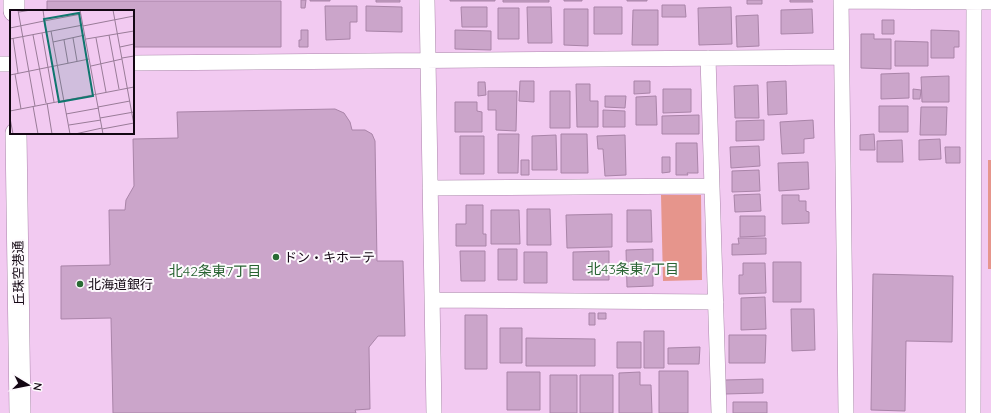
<svg xmlns="http://www.w3.org/2000/svg" width="991" height="413" font-family="Quicksand,'Noto Sans JP',sans-serif">
  <rect width="100%" height="100%" fill="#f2caf1"/>
  <path fill="#e6958c" d="M 988,160 L 991,160 L 991,269 L 988,269 Z
    M 661,195 L 701,195 L 702,280 L 663,281 Z"/>
  <path fill="#cba5ca" stroke="#a984a8" d="M 301,0 L 306,0 L 305,8 L 301,8 Z
    M 310,0 L 330,0 L 330,1 L 310,1 Z
    M 376,0 L 400,0 L 400,2 L 376,2 Z
    M 450,0 L 495,0 L 495,1 L 450,1 Z
    M 503,0 L 549,0 L 549,2 L 503,2 Z
    M 564,0 L 582,0 L 582,1 L 564,1 Z
    M 627,0 L 647,0 L 647,1 L 627,1 Z
    M 747,0 L 762,0 L 762,4 L 747,4 Z
    M 790,0 L 812,0 L 813,2 L 790,2 Z
    M 47,1 L 281,1 L 281,47 L 133,47 L 133,11 L 47,11 Z
    M 662,5 L 685,5 L 686,17 L 662,17 Z
    M 325,6 L 357,6 L 357,22 L 350,22 L 350,39 L 326,40 Z
    M 366,6 L 402,7 L 402,32 L 366,31 Z
    M 461,7 L 487,7 L 487,27 L 462,27 Z
    M 527,7 L 551,7 L 552,43 L 528,43 Z
    M 594,7 L 622,7 L 622,34 L 594,34 Z
    M 731,7 L 732,44 L 699,45 L 698,8 Z
    M 498,8 L 519,8 L 519,39 L 498,39 Z
    M 564,9 L 588,9 L 588,46 L 564,45 Z
    M 812,9 L 813,33 L 781,34 L 781,10 Z
    M 633,10 L 658,10 L 658,45 L 632,45 Z
    M 758,15 L 759,46 L 737,47 L 736,16 Z
    M 882,20 L 894,20 L 894,34 L 882,34 Z
    M 301,30 L 308,30 L 308,47 L 299,47 L 299,40 L 301,40 Z
    M 455,30 L 491,31 L 491,50 L 455,49 Z
    M 931,30 L 959,31 L 959,47 L 954,47 L 954,58 L 931,58 Z
    M 861,34 L 874,34 L 874,39 L 891,39 L 891,69 L 861,68 Z
    M 895,41 L 928,42 L 928,66 L 895,66 Z
    M 909,73 L 909,98 L 881,99 L 881,74 Z
    M 949,76 L 949,102 L 922,102 L 921,77 Z
    M 520,81 L 534,81 L 534,102 L 519,101 Z
    M 634,81 L 650,81 L 650,93 L 634,94 Z
    M 786,81 L 787,114 L 768,115 L 767,82 Z
    M 478,82 L 485,82 L 486,95 L 478,96 Z
    M 576,84 L 590,84 L 590,101 L 598,101 L 598,127 L 577,127 Z
    M 758,85 L 759,118 L 735,118 L 734,86 Z
    M 663,89 L 691,89 L 691,112 L 663,113 Z
    M 913,89 L 921,90 L 920,99 L 913,99 Z
    M 488,91 L 517,91 L 516,131 L 496,130 L 496,110 L 488,110 Z
    M 550,91 L 570,91 L 570,128 L 550,128 Z
    M 605,96 L 626,96 L 625,108 L 605,107 Z
    M 656,96 L 657,125 L 636,125 L 636,97 Z
    M 455,102 L 477,102 L 477,111 L 482,112 L 482,132 L 455,132 Z
    M 879,106 L 908,106 L 908,132 L 879,132 Z
    M 921,107 L 947,107 L 946,135 L 920,135 Z
    M 335,109 L 344,113 L 350,122 L 352,130 L 365,130 L 372,134 L 375,141 L 377,261 L 403,261 L 405,336 L 378,336 L 369,347 L 370,409 L 355,410 L 356,413 L 113,413 L 111,318 L 61,319 L 61,266 L 110,265 L 109,210 L 125,210 L 126,200 L 134,186 L 133,139 L 178,138 L 177,112 Z
    M 603,110 L 625,111 L 625,127 L 603,127 Z
    M 699,115 L 699,134 L 662,134 L 662,116 Z
    M 764,120 L 764,140 L 736,141 L 736,121 Z
    M 813,120 L 814,138 L 804,139 L 804,153 L 782,154 L 780,122 Z
    M 498,134 L 519,134 L 518,173 L 498,173 Z
    M 561,134 L 587,134 L 588,173 L 561,173 Z
    M 874,134 L 875,150 L 860,150 L 860,135 Z
    M 556,135 L 557,170 L 532,170 L 532,136 Z
    M 625,135 L 626,175 L 605,176 L 603,149 L 598,149 L 597,136 Z
    M 460,136 L 484,136 L 484,174 L 460,174 Z
    M 940,139 L 941,159 L 919,160 L 919,140 Z
    M 902,140 L 903,162 L 877,162 L 877,141 Z
    M 676,143 L 697,143 L 698,173 L 687,173 L 688,175 L 676,175 Z
    M 759,146 L 760,166 L 731,168 L 730,147 Z
    M 945,147 L 960,147 L 960,163 L 946,163 Z
    M 662,157 L 670,157 L 670,172 L 662,173 Z
    M 521,160 L 529,160 L 529,175 L 521,175 Z
    M 808,162 L 809,189 L 779,191 L 778,163 Z
    M 759,170 L 760,191 L 732,192 L 732,171 Z
    M 760,194 L 761,211 L 735,212 L 734,195 Z
    M 782,195 L 799,195 L 799,201 L 806,201 L 806,211 L 809,212 L 809,223 L 782,224 Z
    M 466,205 L 483,205 L 483,234 L 486,234 L 486,246 L 456,246 L 456,224 L 466,224 Z
    M 527,209 L 550,209 L 551,245 L 527,245 Z
    M 491,210 L 519,210 L 520,244 L 491,244 Z
    M 627,210 L 651,210 L 652,242 L 627,242 Z
    M 612,214 L 612,247 L 567,248 L 566,215 Z
    M 740,216 L 765,216 L 765,236 L 740,237 Z
    M 738,238 L 766,238 L 766,254 L 732,255 L 732,244 L 739,244 Z
    M 498,249 L 517,249 L 517,280 L 498,280 Z
    M 653,249 L 653,286 L 627,287 L 626,250 Z
    M 460,251 L 485,251 L 485,281 L 461,281 Z
    M 609,251 L 609,280 L 573,280 L 573,252 Z
    M 524,252 L 547,252 L 547,283 L 524,283 Z
    M 773,262 L 801,262 L 801,302 L 773,302 Z
    M 743,263 L 765,263 L 766,293 L 739,294 L 739,275 L 743,275 Z
    M 873,274 L 953,276 L 952,342 L 906,341 L 905,411 L 871,410 Z
    M 765,297 L 766,329 L 741,330 L 741,298 Z
    M 791,309 L 814,309 L 815,350 L 792,351 Z
    M 589,313 L 595,313 L 595,325 L 589,325 Z
    M 598,313 L 606,313 L 606,319 L 598,319 Z
    M 465,315 L 487,315 L 487,369 L 465,369 Z
    M 500,328 L 522,328 L 522,363 L 500,363 Z
    M 644,331 L 664,331 L 664,368 L 644,368 Z
    M 729,335 L 766,335 L 765,363 L 729,363 Z
    M 526,338 L 595,339 L 595,366 L 526,366 Z
    M 617,342 L 641,342 L 641,368 L 617,368 Z
    M 700,347 L 699,364 L 668,364 L 668,348 Z
    M 659,371 L 688,371 L 688,413 L 659,413 Z
    M 507,372 L 540,372 L 540,410 L 507,410 Z
    M 640,372 L 640,385 L 651,385 L 652,413 L 619,413 L 619,373 Z
    M 550,375 L 577,375 L 577,413 L 550,413 Z
    M 580,375 L 613,375 L 613,413 L 580,413 Z
    M 763,379 L 763,393 L 725,394 L 725,380 Z
    M 733,402 L 767,402 L 767,413 L 733,413 Z"/>
  <g fill="none" stroke-linecap="round" stroke-linejoin="round">
    <defs>
      <path id="street" d="M 427,0 L 434,413
        M 841,0 L 846,413
        M 841,1 L 991,2
        M 708,58 L 719,413
        M 133,63 L 841,57
        M 0,64 L 11,64
        M 430,188 L 712,186
        M 433,300 L 716,302
        M 973,413 L 974,2"/>
      <path id="secondary" d="M 14,0 L 14,11
        M 16,133 L 20,413"/>
    </defs>
    <use href="#street" stroke="#ab86ab" stroke-width="16"/>
    <use href="#secondary" stroke="#ab86ab" stroke-width="22"/>
    <use href="#street" stroke="#fff" stroke-width="15"/>
    <use href="#secondary" stroke="#fff" stroke-width="21"/>
  </g>
  <g fill="#296a34" stroke="#fdf9fd" stroke-width="1.5">
    <circle cx="276" cy="257" r="4"/>
    <circle cx="80" cy="284" r="4"/>
  </g>
  <g text-anchor="middle" dominant-baseline="central" stroke-width="4" stroke-linejoin="round" paint-order="stroke">
    <g font-size="13" fill="#130713" stroke="#fdf9fd" text-anchor="start">
      <text x="284" y="257">ドン・キホーテ</text>
      <text x="88" y="284">北海道銀行</text>
    </g>
    <g font-size="13" fill="#130713" stroke="#fdf9fd">
      <text transform="translate(18 273) rotate(-91)">丘珠空港通</text>
    </g>
    <g font-size="14" fill="#286332" stroke="#fdf9fd">
      <text x="633" y="269">北43条東7丁目</text>
      <text x="215" y="271">北42条東7丁目</text>
    </g>
  </g>
  <g transform="translate(10 10)">
    <rect width="124" height="124" fill="#f2caf1"/>
    <path fill="none" stroke="#997c98" stroke-width="1" d="M 8,0 L 25,96M 33,0 L 36,22M 70,0 L 93,124M 103,0 L 124,115M 9,2 L 21,0M 34,11 L 71,4M 73,16 L 124,6M 0,18 L 34,11M 41,21 L 60,124M 32,23 L 44,92M 23,25 L 36,93M 99,25 L 109,79M 3,28 L 8,63M 63,28 L 67,51M 86,28 L 96,82M 0,29 L 73,15M 76,29 L 124,21M 54,30 L 58,53M 43,32 L 75,25M 110,37 L 124,34M 112,48 L 124,46M 81,56 L 112,49M 5,64 L 11,99M 0,65 L 79,49M 37,93 L 42,124M 23,96 L 28,124M 88,97 L 120,91M 0,101 L 124,77M 56,104 L 89,98M 0,108 L 3,124M 90,108 L 124,102M 59,115 L 91,110M 92,119 L 124,113M 65,124 L 92,118"/>
    <path fill="#0f766e" fill-opacity="0.15" stroke="#0f766e" stroke-width="2" d="M 69,3 L 83,86 L 49,92 L 34,9 Z"/>
    <rect width="124" height="124" fill="none" stroke="#130713" stroke-width="2"/>
  </g>
  <g transform="translate(28 385) rotate(100)" stroke="#fdf9fd" stroke-width="3" paint-order="stroke">
  <path d="M0-3L7 15L0 10L-7 15Z" fill="#130713"/>
  <text y="-6" font-size="11" font-weight="bold" text-anchor="middle" fill="#130713">N</text>
  </g>
</svg>
